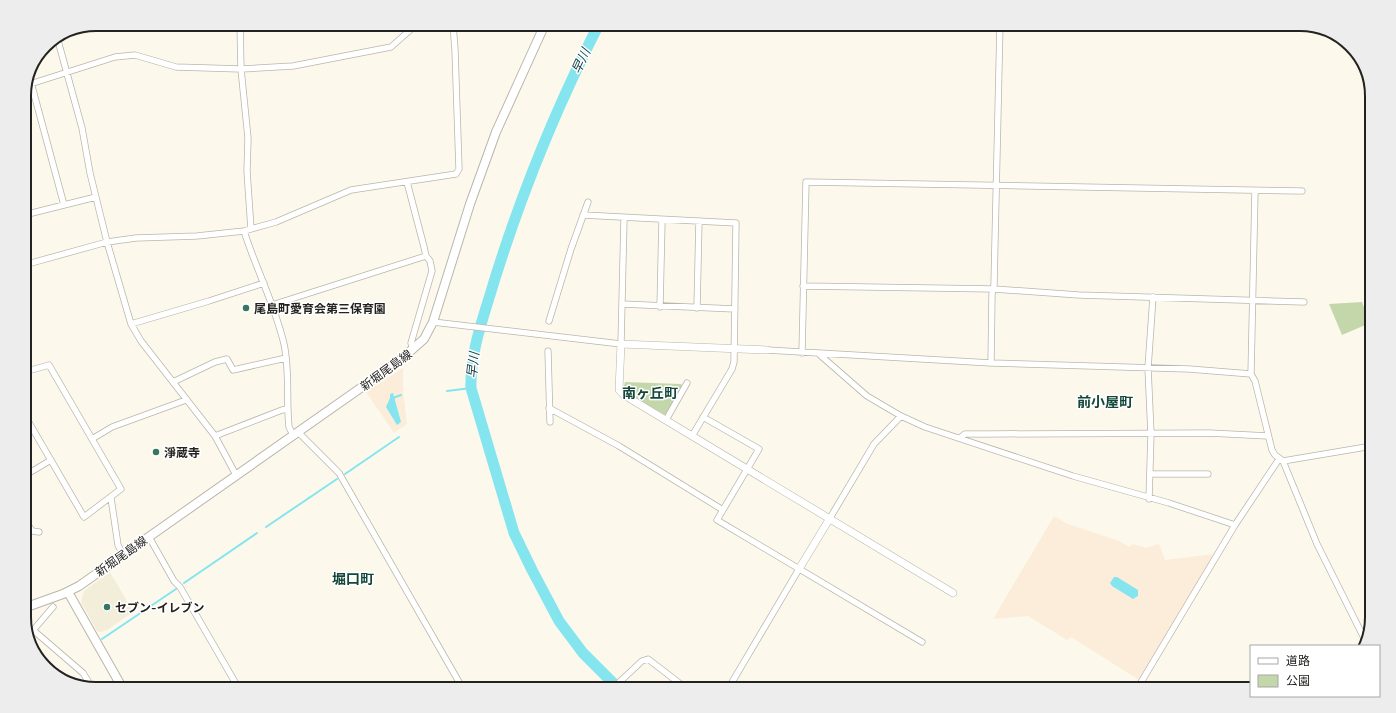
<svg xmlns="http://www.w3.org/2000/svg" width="1396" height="713" font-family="'Libre Baskerville','Noto Sans JP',serif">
  <rect width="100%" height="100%" fill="#fcf9ec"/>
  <path fill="#f2eed9" d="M 110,572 L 133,612 L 107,630 L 100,632 L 97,631 L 81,602 L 84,591 Z"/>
  <path fill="#fbedda" d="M 403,368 L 403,391 L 407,424 L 394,433 L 366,392 Z
    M 1054,516 L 1068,524 L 1119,541 L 1130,547 L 1132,544 L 1146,548 L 1159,544 L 1165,560 L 1214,554 L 1139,680 L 1071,637 L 1067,640 L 1028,616 L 993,619 Z"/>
  <path fill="#c4d7ab" d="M 1362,302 L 1370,323 L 1342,335 L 1329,304 Z
    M 625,382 L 681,384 L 683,388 L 665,415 L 626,392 L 623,389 Z"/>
  <path fill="#84e5ef" d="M 393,393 L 401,422 L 397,425 L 386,407 L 390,398 L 390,394 Z
    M 1114,577 L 1117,577 L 1138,590 L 1138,596 L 1133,599 L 1112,586 L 1110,583 Z"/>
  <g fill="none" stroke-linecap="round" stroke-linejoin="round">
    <path stroke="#84e5ef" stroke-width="2" d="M 447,391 L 471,388
      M 393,398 L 401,395
      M 345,474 L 399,437
      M 266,527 L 337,479
      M 184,583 L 257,533
      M 102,639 L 176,589"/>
    <path stroke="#84e5ef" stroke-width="11" d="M 599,24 C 556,108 521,194 493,285 C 483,319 470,352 471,388 L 514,533 L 532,570 L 559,621 L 583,653 L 619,689"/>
    <defs>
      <path id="minor" d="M 240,24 L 241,69 L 248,138 L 247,171 L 251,229
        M 57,37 L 82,128 L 90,173 L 107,242 L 131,324 L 141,341 L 215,436 L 236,475
        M 30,79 L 64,205
        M 27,85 L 115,57 L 135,55 L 176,67 L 241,69 L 293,66 L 391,47 L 417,24
        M 407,182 L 424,247 L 426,256 L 430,261 L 432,271 L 411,343 L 413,350
        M 1255,191 L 1251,374 L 1255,381 L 1272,450 L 1275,455 L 1283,461 L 1372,446
        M 24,215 L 96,197
        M 583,215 L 736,223 L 734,362 L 732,369 L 692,436
        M 244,231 C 256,269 275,305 284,344 C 290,371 286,399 289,427 L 293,435
        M 24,265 L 107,242 L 136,238 L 197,236 L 244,231 L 276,222 L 351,190 L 456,174 L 459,169 L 455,50 L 453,24
        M 803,286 L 994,289 L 1079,295 L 1304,302
        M 622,304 L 735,309
        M 272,305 L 426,256
        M 660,307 L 662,220
        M 697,308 L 699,221
        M 549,321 L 571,249 L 588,202
        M 433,322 L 621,344 L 624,218
        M 131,324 L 209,301 L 264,283
        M 767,350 L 991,363 L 1189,369 L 1251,374
        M 548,351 L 550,422
        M 802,353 L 806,182 L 1302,191
        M 820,355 L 867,396 L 901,416 L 925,427 L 1073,476 L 1169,503 L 1235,525
        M 991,363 L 992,294 L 994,285 L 1000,24
        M 24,372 L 49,365 L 121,489 L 84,517 L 24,414
        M 173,382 L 215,362 L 227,359 L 233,370 L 286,358
        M 549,408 L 619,446 L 723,510
        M 703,417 L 759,449 L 717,520 L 922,642
        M 666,420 L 687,383
        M 298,432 L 339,473 L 463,689
        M 215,436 L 282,410 L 288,409
        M 960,438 L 965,434 L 989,434 L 1209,433 L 1268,436
        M 92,439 L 112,427 L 186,400
        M 1283,461 L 1317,544 L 1366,642
        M 1151,474 L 1208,474
        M 24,476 L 51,460
        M 111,498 L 118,545 L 123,555
        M 1149,499 L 1151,434 L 1148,368 L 1153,297
        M 24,518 L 32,531 L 39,532
        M 830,518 L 874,444 L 901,416
        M 149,537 L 174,581 L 180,587 L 239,689
        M 33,630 L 83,673 L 88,681 L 88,685
        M 29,635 L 53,607
        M 612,689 L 642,661 L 648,659 L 687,689
        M 728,689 L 799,569
        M 1137,689 L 1235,525 L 1279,459"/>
      <path id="tertiary" d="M 767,350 L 621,344 L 619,390 L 624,395 L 953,593
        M 799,569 L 830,518"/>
      <path id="secondary" d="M 68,592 L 123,689
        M 24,608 L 63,594 L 79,586 L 399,361 L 424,339 L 433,322 L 470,204 L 496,132 L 545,24"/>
    </defs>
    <use href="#minor" stroke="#b9b6aa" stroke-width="7"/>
    <use href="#tertiary" stroke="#b9b6aa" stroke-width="8"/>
    <use href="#secondary" stroke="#b9b6aa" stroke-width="10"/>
    <use href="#minor" stroke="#fff" stroke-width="5.5"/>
    <use href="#tertiary" stroke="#fff" stroke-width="7"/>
    <use href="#secondary" stroke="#fff" stroke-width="8"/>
  </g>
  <g fill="#387663" stroke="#fff" stroke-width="1.5">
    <circle cx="246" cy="308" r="4"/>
    <circle cx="156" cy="452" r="4"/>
    <circle cx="107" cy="607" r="4"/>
  </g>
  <g text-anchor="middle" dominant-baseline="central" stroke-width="3" stroke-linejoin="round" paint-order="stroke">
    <g font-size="12" font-weight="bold" fill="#23221e" stroke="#fff" text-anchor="start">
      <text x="254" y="308">尾島町愛育会第三保育園</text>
      <text x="164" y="452">淨蔵寺</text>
      <text x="115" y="607">セブン-イレブン</text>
    </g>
    <g font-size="12" fill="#23221e" stroke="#fff">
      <text transform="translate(386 370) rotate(-36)">新堀尾島線</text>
      <text transform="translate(121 556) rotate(-35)">新堀尾島線</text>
    </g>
    <g font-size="13" font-style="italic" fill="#103f43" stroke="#fff">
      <text transform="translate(581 61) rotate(-65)">早川</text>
      <text transform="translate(473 365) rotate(-84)">早川</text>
    </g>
    <g font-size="14" font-weight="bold" fill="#134739" stroke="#fff">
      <text x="650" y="393">南ヶ丘町</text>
      <text x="1105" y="402">前小屋町</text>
      <text x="353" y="579">堀口町</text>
    </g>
  </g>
  <path d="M0 0H1396V713H0ZM96 31H1300A65 65 0 0 1 1365 96V617A65 65 0 0 1 1300 682H96A65 65 0 0 1 31 617V96A65 65 0 0 1 96 31Z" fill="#ededed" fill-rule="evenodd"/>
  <path fill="none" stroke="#23221e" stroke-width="2" d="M96 31H1300A65 65 0 0 1 1365 96V617A65 65 0 0 1 1300 682H96A65 65 0 0 1 31 617V96A65 65 0 0 1 96 31Z"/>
  <rect x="1250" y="645" width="130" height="52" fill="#ffffff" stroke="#a7a7a5"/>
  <rect x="1258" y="658" width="20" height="6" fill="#ffffff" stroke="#a7a7a5"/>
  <text x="1286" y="665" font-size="12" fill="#23221e">道路</text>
  <rect x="1258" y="675" width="20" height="12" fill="#c4d7ab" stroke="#a7a7a5"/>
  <text x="1286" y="685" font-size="12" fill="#23221e">公園</text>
</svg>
